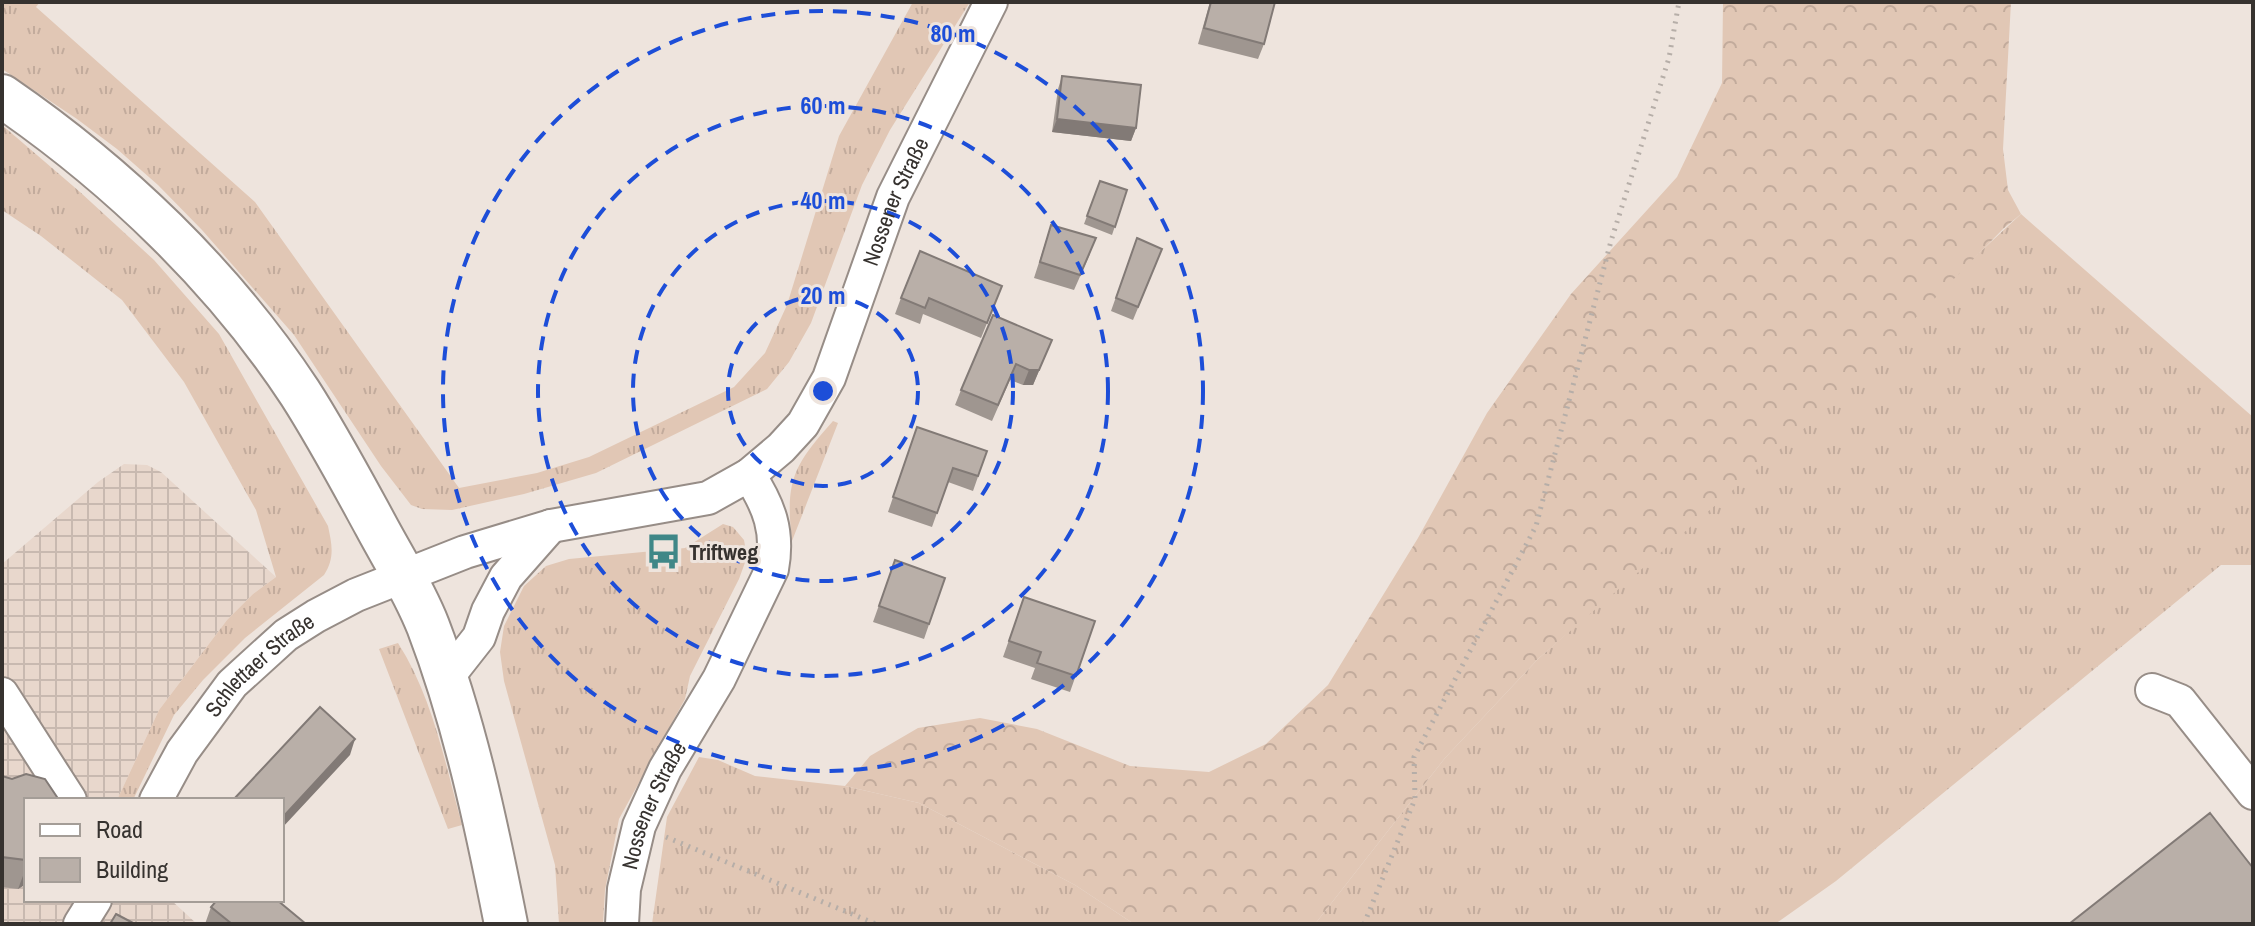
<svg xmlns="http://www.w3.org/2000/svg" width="2255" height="926" font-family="'Archivo Narrow',sans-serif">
  <defs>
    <pattern id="industrial-grid" width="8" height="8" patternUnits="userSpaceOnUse" patternTransform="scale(2)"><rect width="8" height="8" fill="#e8d7cc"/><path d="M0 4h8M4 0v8" fill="none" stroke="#c8b9b0"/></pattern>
    <pattern id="grass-tufts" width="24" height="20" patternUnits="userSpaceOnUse" patternTransform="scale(2)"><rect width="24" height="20" fill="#e1c7b5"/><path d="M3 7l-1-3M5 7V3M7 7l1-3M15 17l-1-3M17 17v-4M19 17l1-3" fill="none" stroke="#c2ab9c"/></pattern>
    <pattern id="forest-crowns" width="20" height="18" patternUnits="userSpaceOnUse" patternTransform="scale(2)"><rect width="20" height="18" fill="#e1c7b5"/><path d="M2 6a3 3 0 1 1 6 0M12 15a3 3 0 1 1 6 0" fill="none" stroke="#c2ab9c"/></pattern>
  </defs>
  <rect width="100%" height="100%" fill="#eee4dd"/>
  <path fill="url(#industrial-grid)" d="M 124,464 L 147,465 L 161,472 L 276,577 L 253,594 L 227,620 L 159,710 L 117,800 L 26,800 L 26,900 L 171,900 L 197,924 L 2,924 L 2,564 L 98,482 Z"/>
  <path fill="url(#grass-tufts)" d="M 2,2 L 40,2 L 36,7 L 255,202 L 459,488 L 537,473 L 589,457 L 734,387 L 765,353 L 787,305 L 839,136 L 913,2 L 970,2 L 890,130 L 862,185 L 811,323 L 789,362 L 767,389 L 596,473 L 524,494 L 452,510 L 422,509 L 411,505 L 381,466 L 294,335 L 202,230 L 158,185 L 117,149 L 77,119 L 2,69 Z
    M 2,125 L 80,192 L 154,260 L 219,334 L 328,526 C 332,545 335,558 324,575 L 245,638 L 203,680 L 174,715 L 133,800 L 117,800 L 159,710 L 227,620 L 253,594 L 276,577 L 256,510 L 184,382 L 122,300 L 41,236 L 2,210 Z
    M 2021,214 L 2253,417 L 2253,565 L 2221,565 L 1836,881 L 1775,924 L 1315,924 L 1445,758 L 1538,659 L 1627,580 Z
    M 833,421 L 838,423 L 792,541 C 785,481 793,466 833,421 Z
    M 723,524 L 733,527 L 744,540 L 747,557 L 739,579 L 690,676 L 685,699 L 619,819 L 605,890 L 603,924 L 559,924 L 555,865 L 504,681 L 500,652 L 504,626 L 524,586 L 546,566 L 569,559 L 685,548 Z
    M 398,643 C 433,698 445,763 462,825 L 448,829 L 379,649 Z
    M 699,757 L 718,760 L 755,776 L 845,786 L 919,803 L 1075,885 L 1134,924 L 652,924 L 667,817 Z"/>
  <path fill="url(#forest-crowns)" d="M 1723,2 L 2011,2 L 2003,149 L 2008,190 L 2021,214 L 2003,229 L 1824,411 L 1538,659 L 1445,758 L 1315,924 L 1134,924 L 1075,885 L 919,803 L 845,786 L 870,756 L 918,728 L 980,718 L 1037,729 L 1130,766 L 1209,772 L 1266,744 L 1328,685 L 1418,538 L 1487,413 L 1571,294 L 1677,177 L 1722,83 Z"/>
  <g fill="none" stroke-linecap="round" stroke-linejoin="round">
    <defs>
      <g id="minor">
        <path d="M 446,679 L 479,637 L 488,611 L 506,577 L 551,526"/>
        <path d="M 2152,690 L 2180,701 L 2253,793"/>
        <path d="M 2,694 L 70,800"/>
        <path id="s1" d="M 156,800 L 182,752 L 232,684 L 286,635 L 316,616 L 356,595 L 465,552 L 551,526 L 708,498 L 749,475 L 781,448 L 803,424 L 829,378 L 893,197 L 991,2"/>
        <path d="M 80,924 L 95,900"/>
        <path id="s2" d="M 622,924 L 624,889 L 639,826 L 665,769 L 719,679 L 772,569 C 779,531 769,506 749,475"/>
      </g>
      <path id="major" d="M 2,96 C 117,175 223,276 300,393 C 327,435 351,480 375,524 C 393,558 414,590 428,626 C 465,723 486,823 506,924"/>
    </defs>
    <use href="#minor" stroke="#978d87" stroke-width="36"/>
    <use href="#major" stroke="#978d87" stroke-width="46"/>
    <path stroke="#b6aea8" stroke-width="5" stroke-dasharray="2 6" stroke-linecap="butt" d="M 666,837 L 876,924
      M 1364,924 L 1415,799 L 1414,757 L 1536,526 L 1611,241 L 1669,58 L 1679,2"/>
    <use href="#minor" stroke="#fff" stroke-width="32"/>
    <use href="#major" stroke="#fff" stroke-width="42"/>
  </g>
  <path fill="#9f9690" d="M 1210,2 L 1275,2 L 1264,44 L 1258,59 L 1198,44 Z
    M 1062,76 L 1136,128 L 1131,141 L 1052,132 L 1058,89 Z
    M 1100,181 L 1127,190 L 1112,235 L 1084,224 Z
    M 1051,225 L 1090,254 L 1074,290 L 1034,278 Z
    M 1137,238 L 1157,262 L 1133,320 L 1111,311 Z
    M 1002,286 L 981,338 L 923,314 L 920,324 L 895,314 L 901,298 Z
    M 1052,340 L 1033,385 L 1023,385 L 1010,380 L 992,421 L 955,405 L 961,390 Z
    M 917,427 L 987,451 L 973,491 L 948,482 L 932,527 L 888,512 Z
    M 895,560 L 945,578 L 924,639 L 873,622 Z
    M 1024,597 L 1095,621 L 1070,692 L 1031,679 L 1035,668 L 1003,657 Z
    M 2,776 L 26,800 L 26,884 L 18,889 L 2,887 Z
    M 211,907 L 306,924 L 205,924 Z"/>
  <path fill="#827a76" d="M 1057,119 L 1136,128 L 1131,141 L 1052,132 Z
    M 1052,340 L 1033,385 L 1023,385 L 1029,370 Z
    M 355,739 L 350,755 L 282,828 L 282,818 Z
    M 26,868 L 26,884 L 18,889 Z"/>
  <path fill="#b9afa8" stroke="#827a76" stroke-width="2" d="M 1211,2 L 1275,2 L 1264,44 L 1204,28 Z
    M 1062,76 L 1141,85 L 1136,128 L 1057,119 Z
    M 1100,181 L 1127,190 L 1115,227 L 1087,216 Z
    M 1051,225 L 1096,238 L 1080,275 L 1040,262 Z
    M 1137,238 L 1162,249 L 1138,307 L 1116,298 Z
    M 920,251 L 1002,286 L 987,323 L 929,298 L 925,308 L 901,298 Z
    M 993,315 L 1052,340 L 1039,370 L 1029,370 L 1016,364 L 998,405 L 961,390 Z
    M 917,427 L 987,451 L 978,476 L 953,468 L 937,513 L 893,497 Z
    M 895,560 L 945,578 L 929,624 L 879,606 Z
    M 1024,597 L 1095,621 L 1076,676 L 1037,663 L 1041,652 L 1009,641 Z
    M 320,707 L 355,739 L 282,818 L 282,800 L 233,800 Z
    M 26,774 L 45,779 L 59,800 L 26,800 L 26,860 L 2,857 L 2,776 L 12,779 Z
    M 2210,813 L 2253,868 L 2253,924 L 2069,924 Z
    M 217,900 L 277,900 L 306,924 L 232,924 L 211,907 Z
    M 116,914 L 135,924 L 110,924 Z"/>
  <g fill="none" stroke="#1d4ed8" stroke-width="4" stroke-dasharray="14 10">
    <circle cx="823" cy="391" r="95"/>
    <circle cx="823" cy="391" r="190"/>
    <circle cx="823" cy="391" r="285"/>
    <circle cx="823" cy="391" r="380"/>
  </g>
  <defs>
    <symbol id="bus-bare" viewBox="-9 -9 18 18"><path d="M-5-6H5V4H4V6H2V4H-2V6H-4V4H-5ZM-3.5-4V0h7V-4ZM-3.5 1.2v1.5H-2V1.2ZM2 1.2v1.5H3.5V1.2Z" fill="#3f8787" stroke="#eee4dd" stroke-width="2.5" paint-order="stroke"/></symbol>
  </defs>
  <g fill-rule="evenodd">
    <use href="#bus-bare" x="638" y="526" width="51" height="51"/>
  </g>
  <g text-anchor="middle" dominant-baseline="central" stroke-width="6" stroke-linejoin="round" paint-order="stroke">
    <g font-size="22" fill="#36322f" stroke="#eee4dd">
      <text stroke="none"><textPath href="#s1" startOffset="1022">Nossener Straße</textPath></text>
      <text stroke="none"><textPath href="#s1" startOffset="172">Schlettaer Straße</textPath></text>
      <text stroke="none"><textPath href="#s2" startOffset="124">Nossener Straße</textPath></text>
    </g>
    <g font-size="22" font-weight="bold" fill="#36322f" stroke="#eee4dd" text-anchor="start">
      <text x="689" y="552">Triftweg</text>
    </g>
  </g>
  <circle cx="823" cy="391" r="12" fill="#1d4ed8" stroke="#eee4dd" stroke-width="4"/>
  <g font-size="24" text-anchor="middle" font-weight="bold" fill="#1d4ed8" stroke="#eee4dd" stroke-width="6" stroke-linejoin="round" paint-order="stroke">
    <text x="953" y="42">80 m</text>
    <text x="823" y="114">60 m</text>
    <text x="823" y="209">40 m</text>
    <text x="823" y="304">20 m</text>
  </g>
  <rect width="2255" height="926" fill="none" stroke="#36322f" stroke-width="8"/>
  <rect x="24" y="798" width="260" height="104" fill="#eee4dd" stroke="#a49d97" stroke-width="2"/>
  <rect x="40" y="824" width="40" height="12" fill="#ffffff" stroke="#a49d97" stroke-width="2"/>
  <text x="96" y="838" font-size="24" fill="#36322f">Road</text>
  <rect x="40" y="858" width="40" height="24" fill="#b9afa8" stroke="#a49d97" stroke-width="2"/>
  <text x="96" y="878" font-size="24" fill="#36322f">Building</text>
</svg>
